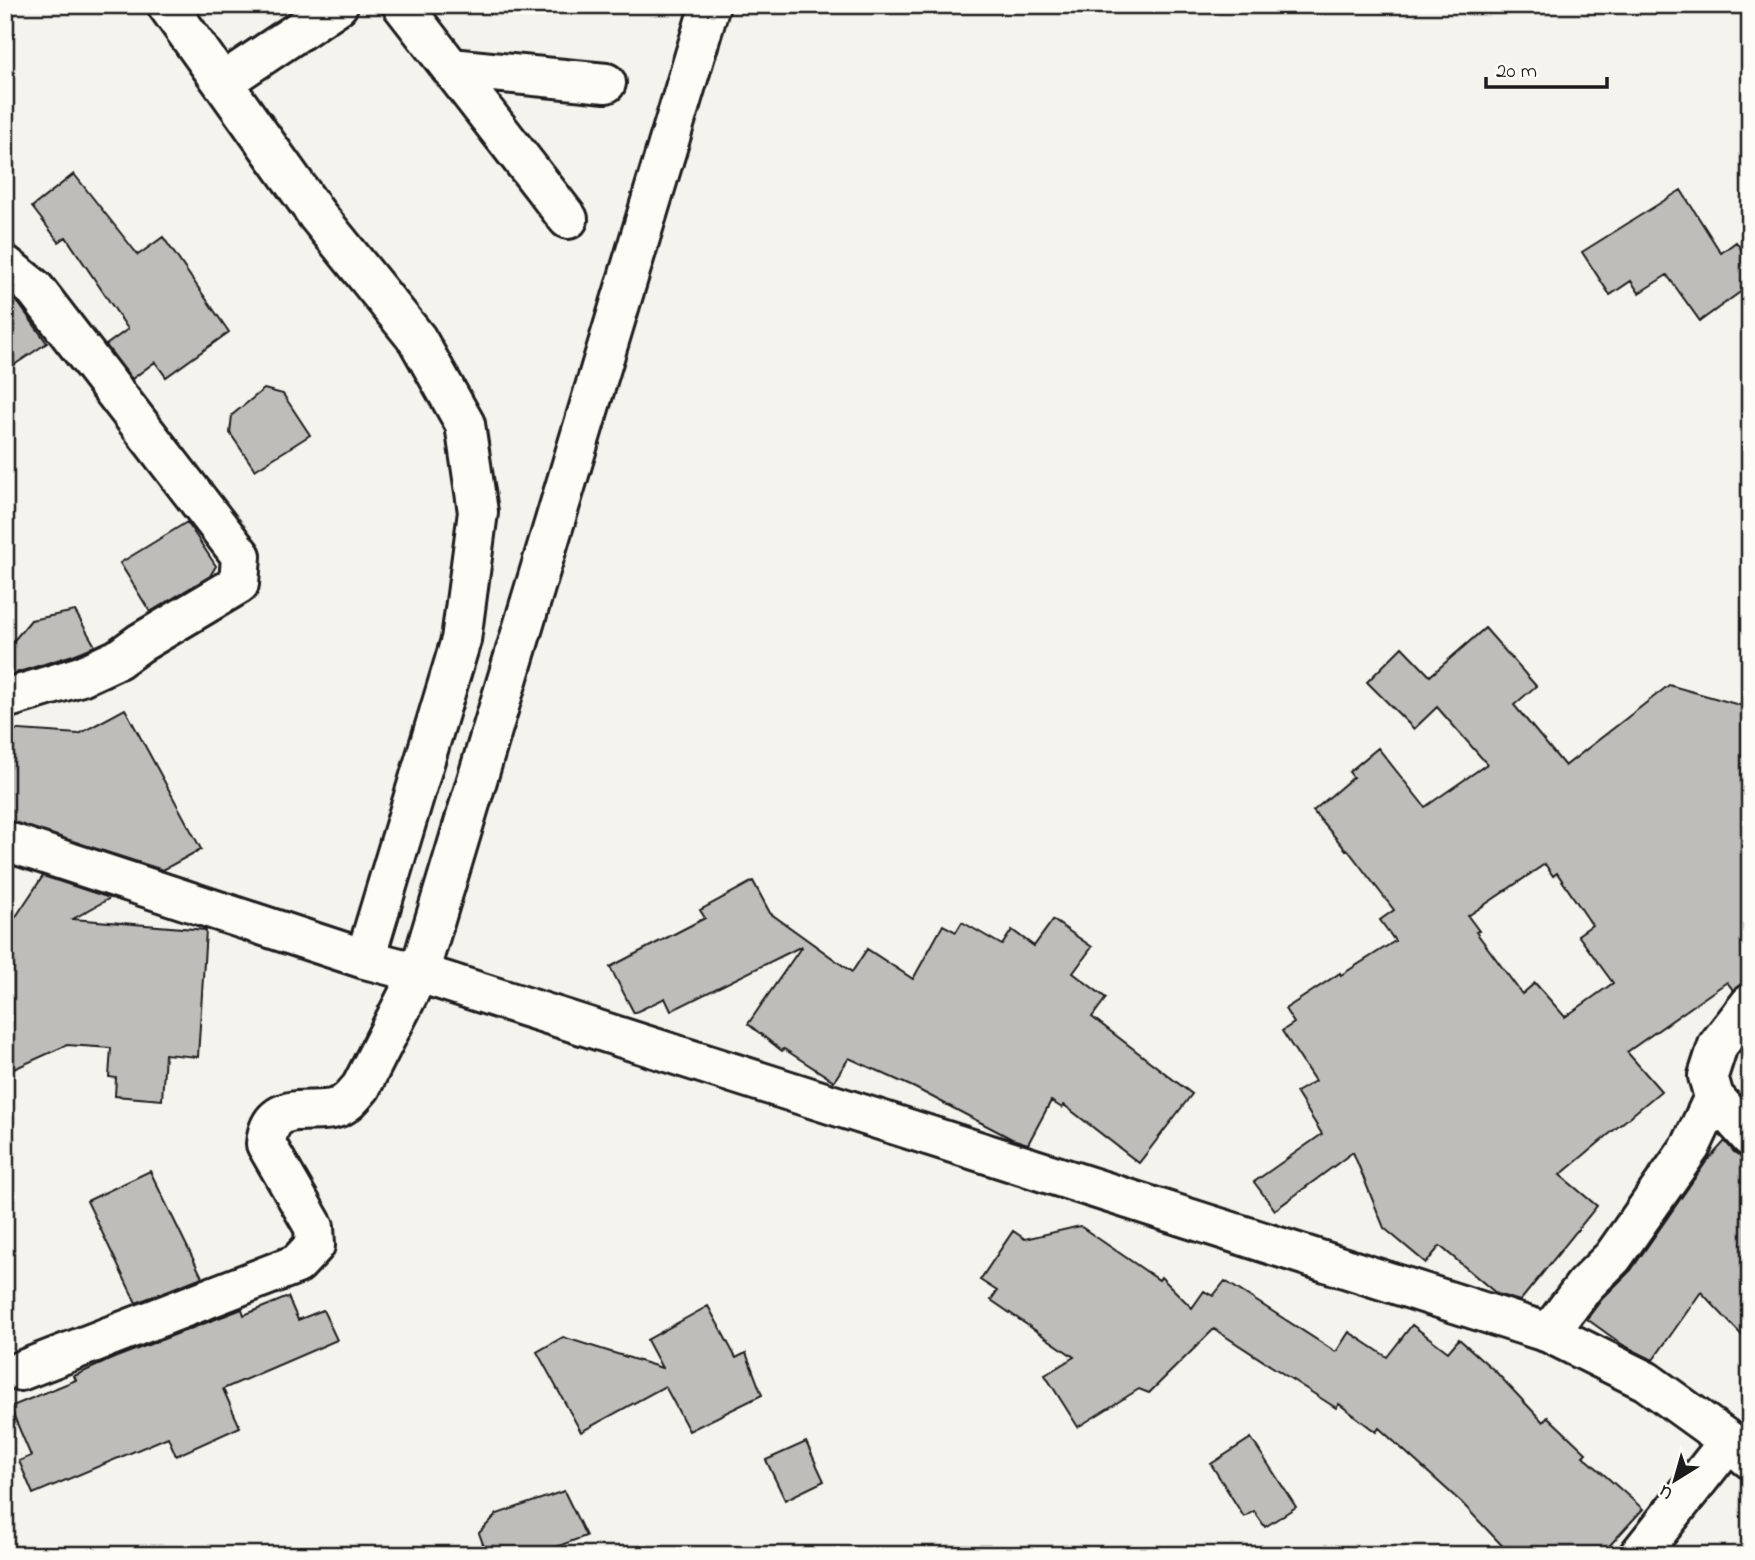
<svg xmlns="http://www.w3.org/2000/svg" width="1755" height="1560" font-family="'Indie Flower',sans-serif">
  <rect width="100%" height="100%" fill="#f4f3ee"/>
  <filter id="ink" filterUnits="userSpaceOnUse"><feTurbulence type="fractalNoise" baseFrequency=".0143" numOctaves="2"/><feDisplacementMap in="SourceGraphic" scale="14" xChannelSelector="R" yChannelSelector="G"/><feConvolveMatrix kernelMatrix="1 2 1 2 8 2 1 2 1" color-interpolation-filters="sRGB"/></filter>
  <g filter="url(#ink)">
    <path fill="#bebdba" stroke="#1c1c1c" stroke-width="2" fill-rule="evenodd" d="M 74,174 L 138,255 L 163,237 L 229,332 L 166,377 L 155,362 L 132,379 L 106,345 L 128,329 L 66,237 L 59,242 L 32,207 Z
      M 1681,190 L 1721,253 L 1736,242 L 1750,262 L 1750,285 L 1700,321 L 1667,275 L 1639,293 L 1631,281 L 1610,295 L 1582,252 Z
      M 5,293 L 19,304 L 47,343 L 5,371 Z
      M 264,389 L 283,394 L 310,435 L 255,470 L 230,433 L 232,415 Z
      M 187,522 L 216,566 L 210,576 L 150,612 L 120,563 Z
      M 75,611 L 95,646 L 73,655 L 6,676 L 5,651 L 31,620 Z
      M 1485,628 L 1536,686 L 1514,705 L 1565,766 L 1669,685 L 1750,708 L 1750,983 L 1741,984 L 1733,990 L 1727,982 L 1627,1052 L 1661,1091 L 1560,1175 L 1597,1206 L 1520,1301 L 1497,1294 L 1440,1246 L 1426,1263 L 1384,1228 L 1353,1152 L 1275,1210 L 1254,1182 L 1322,1134 L 1296,1092 L 1315,1081 L 1282,1031 L 1294,1023 L 1285,1009 L 1340,973 L 1341,975 L 1395,941 L 1380,920 L 1394,910 L 1347,849 L 1346,850 L 1313,811 L 1353,777 L 1349,772 L 1378,748 L 1425,807 L 1487,764 L 1437,707 L 1414,729 L 1367,682 L 1402,647 L 1430,676 ZM 1545,864 L 1553,876 L 1557,873 L 1592,925 L 1578,935 L 1613,983 L 1565,1017 L 1535,983 L 1522,994 L 1476,932 L 1479,931 L 1468,916 Z
      M 125,709 L 201,849 L 163,870 L 5,820 L 5,729 L 79,734 Z
      M 43,876 L 110,898 L 73,919 L 206,930 L 198,1057 L 165,1054 L 162,1100 L 115,1096 L 116,1078 L 109,1077 L 111,1048 L 67,1045 L 5,1073 L 5,933 Z
      M 753,881 L 770,913 L 852,972 L 867,949 L 913,979 L 943,925 L 956,932 L 962,922 L 1002,945 L 1012,930 L 1034,946 L 1053,920 L 1092,947 L 1073,973 L 1106,998 L 1092,1017 L 1192,1094 L 1139,1163 L 1064,1105 L 1062,1108 L 1051,1101 L 1028,1144 L 1012,1139 L 915,1088 L 849,1058 L 834,1081 L 784,1049 L 782,1051 L 748,1024 L 802,946 L 671,1011 L 665,998 L 634,1013 L 610,967 L 705,918 L 700,910 Z
      M 1725,1141 L 1734,1152 L 1743,1158 L 1750,1158 L 1750,1344 L 1701,1292 L 1653,1360 L 1623,1345 L 1587,1319 L 1602,1299 L 1631,1270 L 1706,1162 Z
      M 150,1171 L 202,1277 L 136,1303 L 87,1201 Z
      M 1080,1226 L 1159,1280 L 1161,1277 L 1192,1308 L 1204,1291 L 1213,1296 L 1225,1281 L 1336,1352 L 1349,1332 L 1387,1357 L 1412,1325 L 1448,1352 L 1459,1339 L 1496,1372 L 1543,1422 L 1548,1417 L 1586,1453 L 1583,1456 L 1643,1509 L 1601,1555 L 1511,1555 L 1462,1503 L 1379,1428 L 1376,1432 L 1339,1404 L 1336,1408 L 1214,1329 L 1149,1393 L 1139,1389 L 1078,1427 L 1045,1375 L 1074,1357 L 991,1300 L 997,1291 L 980,1280 L 1013,1231 L 1025,1239 Z
      M 288,1297 L 298,1320 L 323,1310 L 337,1340 L 223,1389 L 240,1427 L 176,1456 L 168,1437 L 33,1494 L 19,1461 L 31,1456 L 10,1407 L 76,1380 L 74,1376 L 114,1358 L 242,1309 L 244,1315 Z
      M 708,1306 L 736,1358 L 746,1353 L 762,1395 L 689,1431 L 665,1386 L 581,1432 L 537,1352 L 563,1337 L 662,1368 L 647,1340 Z
      M 1251,1438 L 1296,1507 L 1265,1527 L 1254,1511 L 1244,1517 L 1211,1464 Z
      M 806,1442 L 824,1481 L 785,1500 L 766,1460 Z
      M 564,1491 L 586,1536 L 534,1555 L 487,1555 L 479,1533 L 497,1514 Z"/>
    <g fill="none" stroke-linecap="round" stroke-linejoin="round">
      <defs>
        <path id="minor" d="M 167,5 L 317,215 L 417,339 L 465,424 L 478,512 L 461,640 L 365,959
          M 402,5 L 568,219
          M 451,68 L 606,83
          M 223,82 L 338,5
          M 5,265 L 35,289 L 241,556 L 239,584 L 140,643 L 118,659 L 81,676 L 5,699
          M 5,841 L 365,959 L 419,973 L 1549,1333 L 1646,1381 L 1729,1441 L 1750,1459
          M 1714,1097 L 1750,1137
          M 1549,1333 L 1585,1285 L 1613,1257 L 1691,1146 L 1714,1097 L 1708,1076 L 1718,1045 L 1750,1004
          M 20,1371 L 297,1264 L 315,1245 L 314,1227 L 266,1144 C 270,1097 310,1116 336,1108 C 347,1105 354,1095 361,1087 L 419,973 L 710,5
          M 1639,1555 L 1729,1441"/>
      </defs>
      <use href="#minor" stroke="#1c1c1c" stroke-width="44"/>
      <use href="#minor" stroke="#fdfcf7" stroke-width="38"/>
    </g>
  </g>
  <rect width="1755" height="1560" fill="none" stroke="#fdfcf7" stroke-width="28"/>
  <rect x="14" y="14" width="1727" height="1532" fill="none" stroke="#1c1c1c" stroke-width="2.5" filter="url(#ink)"/>
  <g transform="translate(1675 1480) rotate(217)" stroke="#fdfcf7" stroke-width="5" paint-order="stroke">
  <path d="M0-5L12 26L0 18L-12 26Z" fill="#1c1c1c"/>
  <text y="-10" font-size="19" font-weight="bold" text-anchor="middle" fill="#1c1c1c">U</text>
  </g>
  <path d="M1486 77v10h121v-10" fill="none" stroke="#1c1c1c" stroke-width="3.5"/>
  <text x="1496" y="77" font-size="21" fill="#1c1c1c" stroke="#fdfcf7" stroke-width="5" paint-order="stroke">20 m</text>
</svg>
